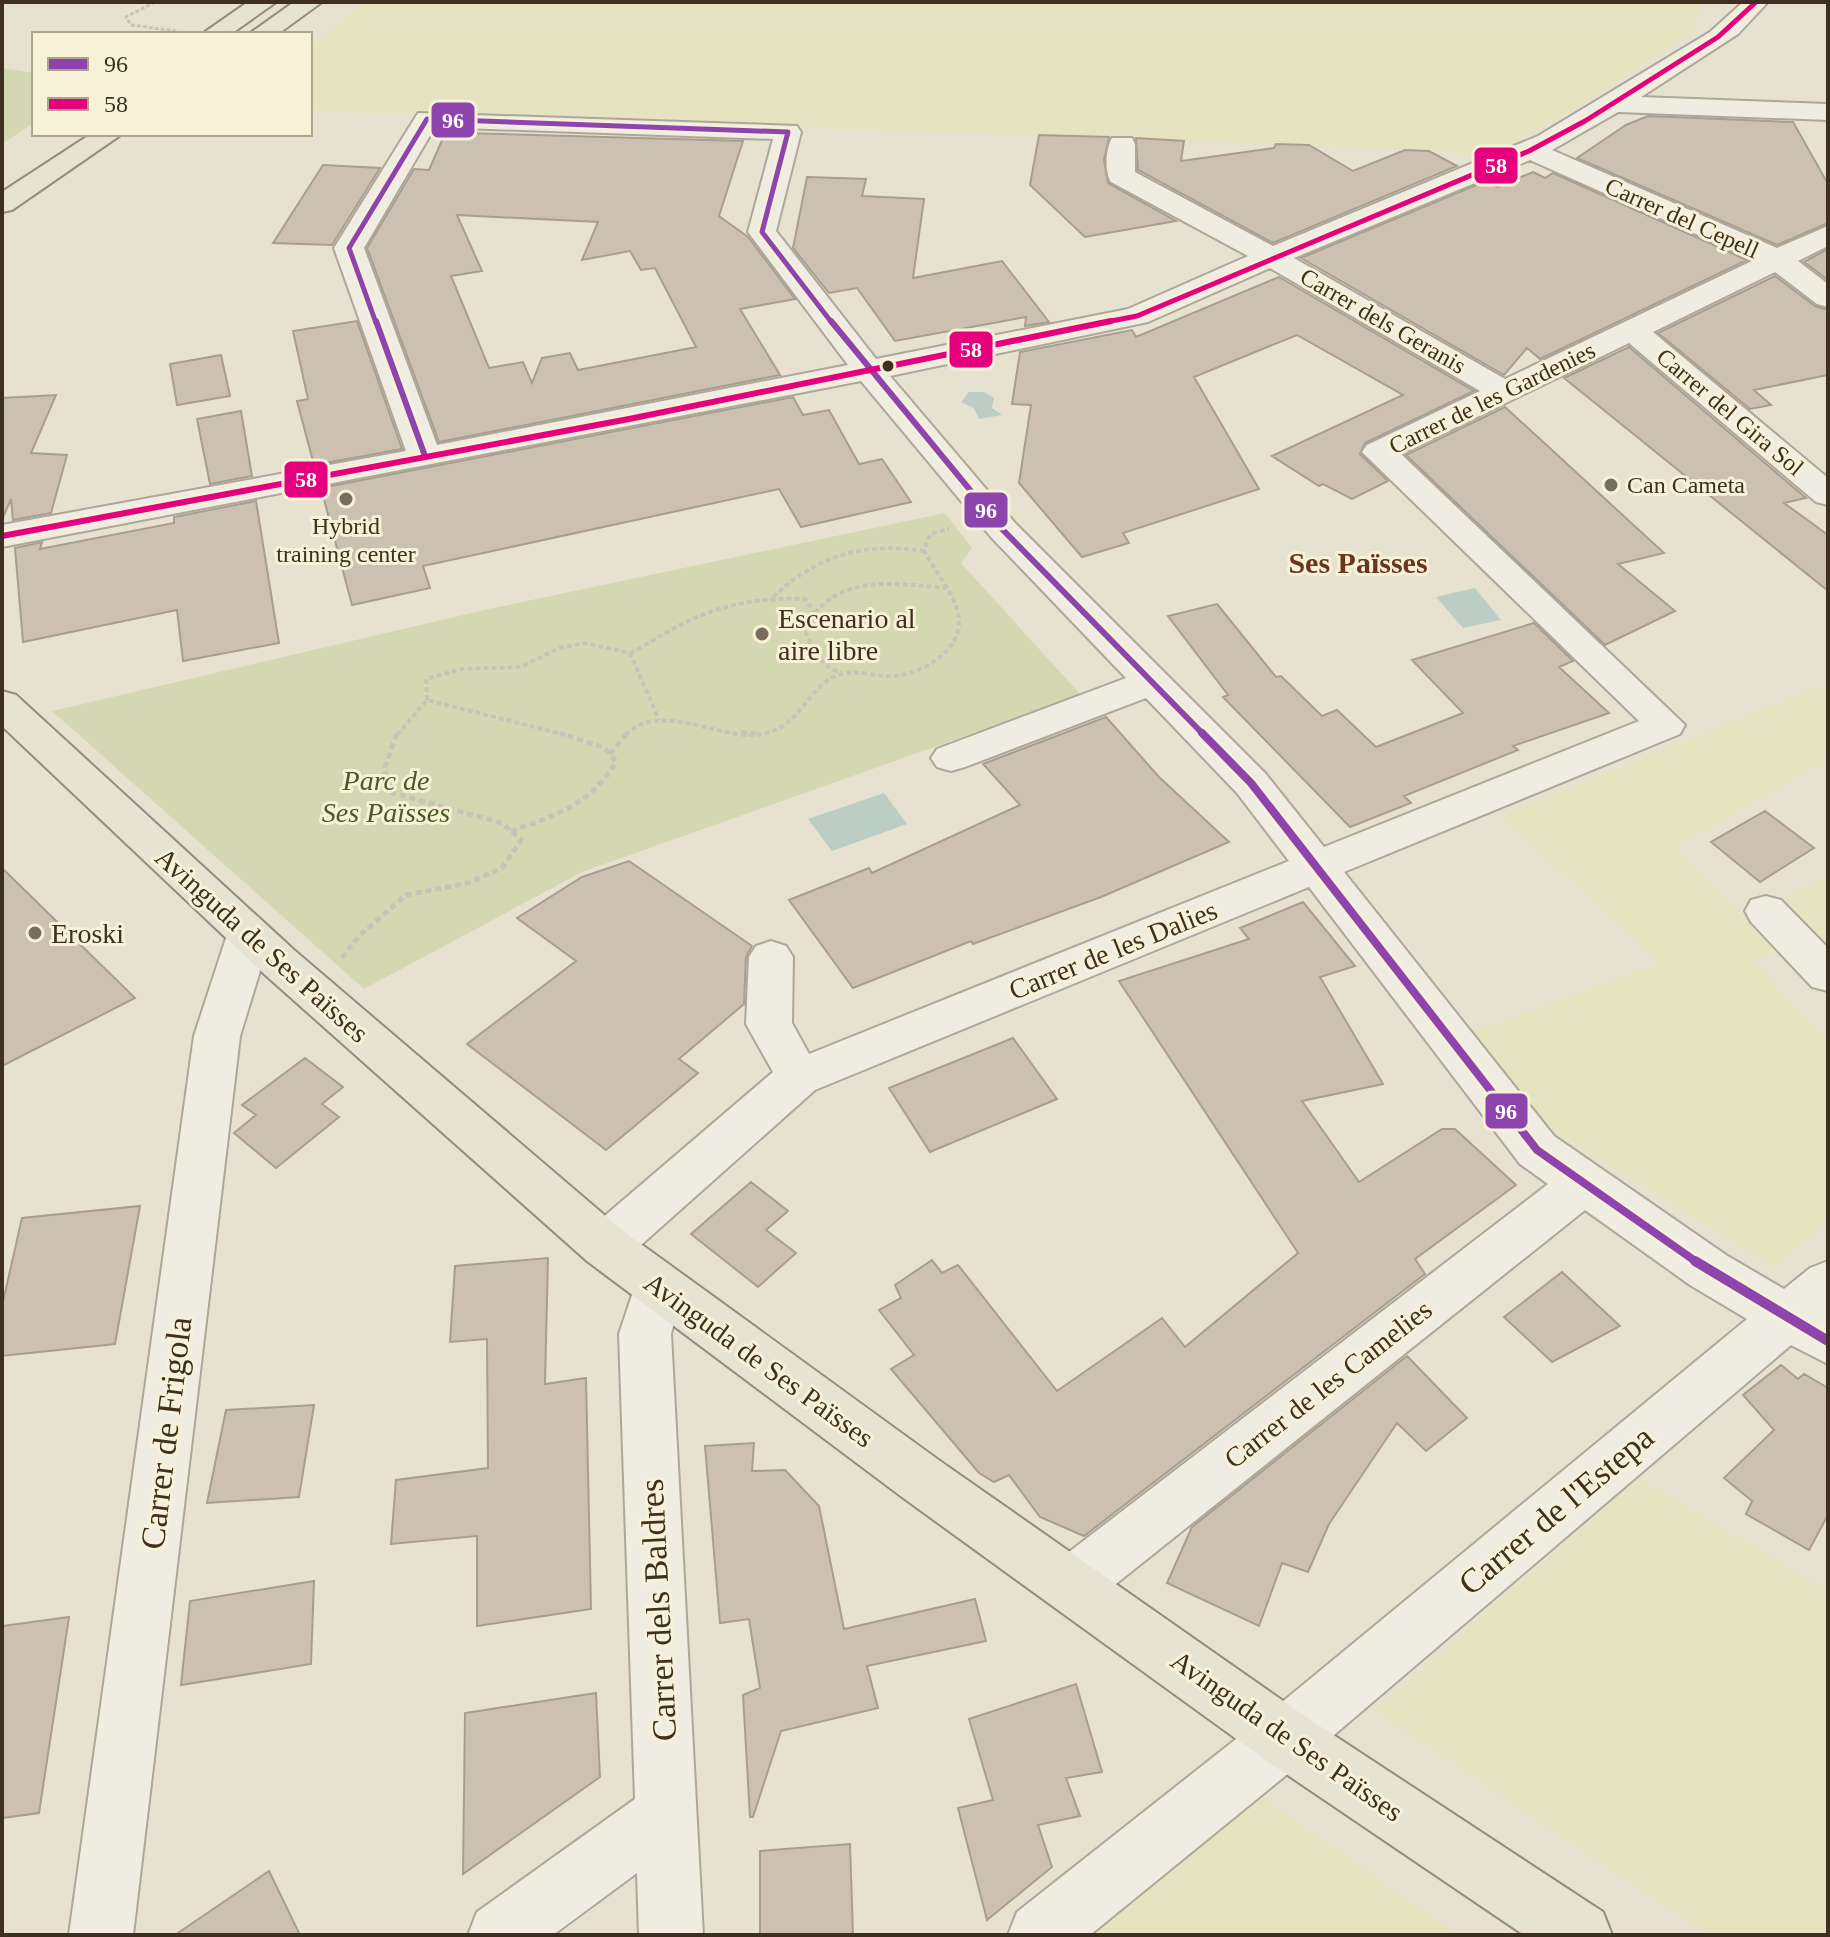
<svg xmlns="http://www.w3.org/2000/svg" width="1830" height="1937" font-family="'Times New Roman',serif">
  <rect width="100%" height="100%" fill="#e7e2d0"/>
  <path fill="#e6e3c1" d="M 368,2 L 1702,2 L 1695,30 L 1584,104 L 1492,155 L 1309,145 L 310,111 L 310,46 Z
    M 1828,683 L 1828,760 L 1676,847 L 1777,952 L 1752,961 L 1828,1039 L 1828,1221 L 1775,1267 L 1550,1129 L 1471,1033 L 1661,963 L 1501,816 Z
    M 1828,876 L 1828,956 L 1775,903 Z
    M 1639,1478 L 1828,1591 L 1828,1935 L 1710,1935 L 1375,1711 Z
    M 1260,1796 L 1458,1935 L 1072,1935 Z"/>
  <path fill="#d4d8b2" d="M 2,68 L 34,73 L 34,123 L 2,144 Z
    M 945,513 L 972,548 L 961,563 L 1081,695 L 582,872 L 364,989 L 52,711 L 489,609 Z"/>
  <path fill="#bccdc3" d="M 969,392 L 984,392 L 994,398 L 992,408 L 1002,415 L 979,419 L 974,408 L 961,402 Z
    M 1475,588 L 1501,620 L 1463,628 L 1436,597 Z
    M 884,793 L 907,824 L 832,851 L 808,819 Z"/>
  <path fill="#ccc1b1" stroke="#a89e8f" stroke-width="2" fill-rule="evenodd" d="M 1648,116 L 1793,122 L 1828,184 L 1828,223 L 1777,245 L 1577,158 L 1626,125 Z
    M 464,133 L 743,141 L 719,216 L 748,237 L 795,299 L 740,309 L 780,375 L 439,442 L 367,248 L 414,169 L 429,170 L 443,138 L 460,138 ZM 457,215 L 598,222 L 582,260 L 630,251 L 641,270 L 655,268 L 696,347 L 578,370 L 570,353 L 542,358 L 532,383 L 523,362 L 489,368 L 451,276 L 482,271 Z
    M 1039,135 L 1109,137 L 1104,160 L 1108,183 L 1176,221 L 1085,237 L 1030,185 Z
    M 1136,138 L 1184,141 L 1181,161 L 1274,148 L 1276,144 L 1309,145 L 1353,171 L 1405,150 L 1429,151 L 1457,166 L 1273,243 L 1138,170 Z
    M 323,165 L 380,168 L 332,245 L 273,243 Z
    M 1533,172 L 1545,178 L 1553,173 L 1747,260 L 1540,359 L 1527,348 L 1504,375 L 1301,258 L 1486,181 L 1497,187 Z
    M 807,177 L 866,179 L 862,196 L 924,199 L 913,278 L 1002,261 L 1049,322 L 1025,326 L 1026,317 L 895,341 L 857,288 L 829,293 L 793,248 Z
    M 1828,249 L 1828,280 L 1804,262 Z
    M 1775,276 L 1815,306 L 1828,310 L 1828,375 L 1754,390 L 1771,405 L 1750,409 L 1658,333 Z
    M 1279,277 L 1474,391 L 1365,443 L 1360,454 L 1388,481 L 1352,499 L 1323,484 L 1319,486 L 1272,456 L 1403,395 L 1297,335 L 1194,377 L 1259,489 L 1123,533 L 1129,543 L 1082,557 L 1019,483 L 1031,405 L 1012,404 L 1020,352 L 1132,330 L 1136,337 Z
    M 357,321 L 402,449 L 314,465 L 297,401 L 308,399 L 293,331 Z
    M 1629,347 L 1806,498 L 1784,503 L 1828,535 L 1828,591 L 1564,378 Z
    M 221,355 L 230,396 L 177,405 L 170,364 Z
    M 56,395 L 31,453 L 67,455 L 51,513 L 13,520 L 11,499 L 2,520 L 2,398 Z
    M 793,397 L 803,415 L 829,410 L 859,464 L 882,459 L 911,502 L 801,527 L 779,489 L 423,566 L 430,588 L 352,605 L 321,488 Z
    M 1505,407 L 1664,553 L 1618,564 L 1675,611 L 1605,645 L 1406,455 Z
    M 241,411 L 252,476 L 210,484 L 197,419 Z
    M 256,501 L 279,643 L 183,661 L 177,610 L 23,642 L 15,548 L 42,542 L 40,549 L 174,523 L 174,517 Z
    M 1217,604 L 1276,677 L 1281,676 L 1322,716 L 1337,710 L 1376,747 L 1463,713 L 1412,660 L 1534,623 L 1573,661 L 1559,667 L 1609,713 L 1513,746 L 1518,750 L 1404,796 L 1411,803 L 1350,827 L 1223,697 L 1228,695 L 1168,616 Z
    M 1106,717 L 1159,777 L 1229,842 L 1101,897 L 973,944 L 971,941 L 853,988 L 789,900 L 869,868 L 872,873 L 1020,805 L 983,764 Z
    M 1765,811 L 1814,848 L 1760,882 L 1711,842 Z
    M 629,861 L 752,946 L 746,957 L 744,1004 L 679,1059 L 698,1073 L 606,1150 L 467,1044 L 576,961 L 517,918 L 582,877 Z
    M 2,868 L 135,998 L 2,1066 Z
    M 1303,902 L 1355,966 L 1320,977 L 1383,1084 L 1302,1101 L 1359,1182 L 1442,1129 L 1455,1129 L 1516,1185 L 1415,1259 L 1425,1274 L 1404,1290 L 1084,1536 L 1040,1517 L 1009,1475 L 994,1482 L 979,1473 L 891,1369 L 914,1355 L 879,1310 L 901,1298 L 895,1285 L 932,1260 L 942,1273 L 958,1265 L 1057,1391 L 1162,1318 L 1185,1347 L 1298,1253 L 1119,981 L 1249,939 L 1240,928 Z
    M 1013,1038 L 1057,1099 L 930,1152 L 889,1088 Z
    M 305,1058 L 343,1087 L 322,1104 L 339,1117 L 276,1168 L 234,1133 L 256,1115 L 242,1105 Z
    M 751,1182 L 788,1211 L 766,1230 L 796,1253 L 758,1287 L 691,1234 Z
    M 140,1206 L 115,1344 L 2,1356 L 2,1306 L 22,1218 Z
    M 548,1258 L 545,1384 L 586,1378 L 591,1609 L 477,1626 L 477,1536 L 391,1544 L 396,1480 L 488,1468 L 487,1339 L 450,1342 L 455,1266 Z
    M 1562,1272 L 1620,1326 L 1552,1362 L 1504,1317 Z
    M 1407,1356 L 1467,1418 L 1426,1451 L 1397,1423 L 1329,1524 L 1308,1572 L 1282,1563 L 1259,1626 L 1167,1583 L 1192,1527 Z
    M 1781,1365 L 1798,1379 L 1804,1374 L 1828,1388 L 1828,1515 L 1809,1550 L 1746,1514 L 1752,1501 L 1724,1478 L 1774,1430 L 1743,1395 Z
    M 314,1405 L 299,1497 L 207,1503 L 226,1410 Z
    M 754,1443 L 752,1471 L 785,1470 L 819,1506 L 844,1629 L 975,1599 L 986,1641 L 867,1666 L 878,1708 L 781,1731 L 753,1817 L 750,1817 L 743,1695 L 760,1688 L 749,1619 L 720,1623 L 705,1446 Z
    M 314,1581 L 311,1664 L 181,1685 L 190,1601 Z
    M 69,1617 L 39,1813 L 2,1818 L 2,1626 Z
    M 1076,1684 L 1102,1772 L 1066,1778 L 1080,1816 L 1038,1825 L 1052,1867 L 987,1920 L 958,1808 L 993,1800 L 969,1719 Z
    M 596,1693 L 600,1777 L 463,1874 L 465,1713 Z
    M 850,1844 L 853,1935 L 760,1935 L 760,1851 Z
    M 269,1871 L 300,1935 L 175,1935 Z"/>
  <g fill="none" stroke-linecap="round" stroke-linejoin="round">
    <defs>
      <path id="minor" d="M 1743,2 L 1768,2 L 1738,34 L 1641,97 L 1828,104 L 1828,120 L 1618,112 L 1552,150 L 1777,248 L 1828,226 L 1828,246 L 1798,261 L 1828,284 L 1828,307 L 1817,304 L 1775,272 L 1653,332 L 1828,478 L 1828,505 L 1816,502 L 1629,343 L 1401,454 L 1685,725 L 1680,734 L 1344,872 L 1554,1136 L 1726,1255 L 1784,1289 L 1810,1268 L 1828,1261 L 1828,1364 L 1791,1345 L 1306,1759 L 1090,1935 L 1008,1935 L 1017,1912 L 1264,1717 L 1747,1319 L 1690,1285 L 1585,1210 L 1092,1603 L 1072,1611 L 1052,1603 L 1044,1584 L 1052,1565 L 1548,1184 L 1520,1164 L 1309,887 L 815,1090 L 623,1261 L 605,1267 L 587,1261 L 580,1246 L 587,1231 L 773,1072 L 746,1024 L 749,957 L 756,946 L 771,941 L 786,946 L 793,957 L 792,1023 L 809,1054 L 1289,861 L 1237,793 L 1146,698 L 965,767 L 951,771 L 937,767 L 931,758 L 937,749 L 1126,678 L 991,537 L 861,381 L 2,547 L 2,525 L 406,451 L 334,248 L 418,113 L 797,126 L 801,132 L 776,231 L 876,359 L 1128,309 L 1248,256 L 1111,182 C 1104,172 1106,148 1112,138 L 1132,138 L 1135,144 L 1135,172 L 1273,246 L 1538,136 L 1710,32 ZM 435,127 L 773,139 L 748,232 L 848,365 L 437,445 L 364,248 ZM 1530,160 L 1754,260 L 1505,379 L 1294,258 ZM 1270,268 L 1480,391 L 1367,445 L 1362,452 L 1639,721 L 1324,847 L 1265,773 L 1015,523 L 890,376 L 1148,322 Z
        M 1766,896 L 1781,900 L 1828,948 L 1828,991 L 1812,987 L 1751,922 L 1745,911 L 1751,900 Z
        M 249,919 L 264,924 L 271,935 L 240,1036 L 133,1935 L 69,1935 L 194,1036 L 227,935 L 234,924 Z
        M 658,1264 L 676,1271 L 683,1286 L 671,1334 L 703,1935 L 639,1935 L 637,1873 L 553,1935 L 468,1935 L 477,1912 L 635,1799 L 619,1334 L 640,1271 Z"/>
      <path id="major" d="M 248,2 L 276,2 L 231,34 L 202,34 Z
        M 294,2 L 322,2 L 278,34 L 249,34 Z
        M 91,134 L 122,134 L 12,210 L 2,212 L 2,192 Z
        M 2,691 L 16,695 L 294,950 L 623,1231 L 940,1461 L 1306,1717 L 1603,1912 L 1612,1935 L 1524,1935 L 1264,1759 L 902,1497 L 587,1261 L 262,972 L 2,726 Z"/>
    </defs>
    <use href="#minor" stroke="#ada798" stroke-width="4"/>
    <use href="#major" stroke="#928c7f" stroke-width="4"/>
    <path stroke="#c8c3b8" stroke-width="3" stroke-dasharray="4 2" stroke-linecap="butt" d="M 155,2 L 126,17 L 131,25 L 176,31"/>
    <path stroke="#c8c3b8" stroke-width="4" stroke-dasharray="5 3" stroke-linecap="butt" d="M 773,597 C 817,555 864,542 924,551
      M 815,613 C 848,573 901,585 947,588
      M 630,653 C 649,644 666,632 684,623 C 722,604 764,597 805,599 L 815,613 L 806,633 C 813,652 821,666 841,673
      M 427,700 L 426,679 L 462,669 L 521,667 L 559,648 L 584,643 L 630,653 L 659,720
      M 397,735 L 427,700 L 566,735
      M 626,735 C 653,703 712,734 748,735 C 802,736 803,686 841,674 C 857,669 878,678 895,676 C 926,673 969,646 957,609 C 950,589 934,569 924,551 L 930,534 L 949,529"/>
    <path stroke="#c8c3b8" stroke-width="5" stroke-dasharray="6 4" stroke-linecap="butt" d="M 741,733 L 756,733
      M 610,754 L 627,733
      M 511,831 C 555,816 591,804 616,762 L 605,748 L 560,733
      M 342,958 L 359,936 L 406,895 L 468,883 L 502,868 L 521,840 L 502,823 L 393,793 L 384,770 L 397,733"/>
    <use href="#minor" fill="#efece2" fill-rule="evenodd"/>
    <use href="#major" fill="#e7e3d3" fill-rule="evenodd"/>
    <defs>
      <path id="bus-1-far3" d="M 376,323 L 349,248 L 427,119 L 788,132 L 762,232 L 832,323"/>
      <path id="bus-1-far2" d="M 376,321 L 425,456
        M 831,321 L 1003,530 L 1204,735"/>
      <path id="bus-1-far1" d="M 1202,733 L 1251,783 L 1537,1150 L 1698,1263"/>
      <path id="bus-1" d="M 1695,1261 L 1828,1341"/>
      <path id="bus-2-far1" d="M 1101,323 L 1137,316 L 1529,151 L 1585,121 L 1718,37 L 1756,2"/>
      <path id="bus-2" d="M 2,536 L 629,419 L 1111,321"/>
    </defs>
    <use href="#bus-1-far3" stroke="#f7f1d7" stroke-width="9"/>
    <use href="#bus-1-far2" stroke="#f7f1d7" stroke-width="11"/>
    <use href="#bus-1-far1" stroke="#f7f1d7" stroke-width="14"/>
    <use href="#bus-1" stroke="#f7f1d7" stroke-width="16"/>
    <use href="#bus-2-far1" stroke="#f7f1d7" stroke-width="9"/>
    <use href="#bus-2" stroke="#f7f1d7" stroke-width="11"/>
    <use href="#bus-1-far3" stroke="#8e44ad" stroke-width="5"/>
    <use href="#bus-1-far2" stroke="#8e44ad" stroke-width="6"/>
    <use href="#bus-1-far1" stroke="#8e44ad" stroke-width="8"/>
    <use href="#bus-1" stroke="#8e44ad" stroke-width="10"/>
    <use href="#bus-2-far1" stroke="#e5007d" stroke-width="5"/>
    <use href="#bus-2" stroke="#e5007d" stroke-width="6"/>
  </g>
  <circle fill="#3d3020" stroke="#f7f1d7" stroke-width="3" cx="888" cy="366" r="7"/>
  <g fill="#786e5e" stroke="#f7f1d7" stroke-width="3">
    <circle cx="1611" cy="485" r="8"/>
    <circle cx="346" cy="499" r="8"/>
    <circle cx="762" cy="634" r="8"/>
    <circle cx="35" cy="933" r="8"/>
  </g>
  <g text-anchor="middle" dominant-baseline="central" stroke-width="6" stroke-linejoin="round" paint-order="stroke">
    <g font-size="24" fill="#3d3020" stroke="#f7f1d7">
      <text transform="translate(1682 218) rotate(24)">Carrer del Cepell</text>
      <text transform="translate(1383 321) rotate(30)">Carrer dels Geranis</text>
      <text transform="translate(1492 398) rotate(-26)">Carrer de les Gardenies</text>
      <text transform="translate(1730 412) rotate(40)">Carrer del Gira Sol</text>
    </g>
    <g font-size="24" fill="#3d3020" stroke="#f7f1d7" text-anchor="start">
      <text x="1627" y="485">Can Cameta</text>
      <text x="346" y="526" text-anchor="middle">Hybrid<tspan x="346" dy="28">training center</tspan></text>
    </g>
    <g font-size="28" fill="#3d3020" stroke="#f7f1d7" text-anchor="start">
      <text x="778" y="618">Escenario al<tspan x="778" dy="32">aire libre</tspan></text>
      <text x="51" y="933">Eroski</text>
    </g>
    <g font-size="28" font-style="italic" fill="#485a25" stroke="#f7f1d7">
      <text x="386" y="780">Parc de<tspan x="386" dy="32">Ses Païsses</tspan></text>
    </g>
    <g font-size="28" fill="#3d3020" stroke="#f7f1d7">
      <text transform="translate(262 945) rotate(42)">Avinguda de Ses Païsses</text>
      <text transform="translate(1113 950) rotate(-22)">Carrer de les Dalies</text>
      <text transform="translate(759 1360) rotate(36)">Avinguda de Ses Païsses</text>
      <text transform="translate(1328 1384) rotate(-38)">Carrer de les Camelies</text>
      <text transform="translate(1287 1736) rotate(35)">Avinguda de Ses Païsses</text>
    </g>
    <g font-size="30" font-weight="bold" fill="#6b341d" stroke="#f7f1d7">
      <text x="1358" y="562">Ses Païsses</text>
    </g>
    <g font-size="34" fill="#3d3020" stroke="#f7f1d7">
      <text transform="translate(166 1433) rotate(-83)">Carrer de Frigola</text>
      <text transform="translate(1556 1510) rotate(-40)">Carrer de l'Estepa</text>
      <text transform="translate(658 1610) rotate(-93)">Carrer dels Baldres</text>
    </g>
  </g>
  <g stroke="#f7f1d7" stroke-width="3">
    <rect x="430" y="101" width="46" height="38" rx="8" fill="#8e44ad"/>
    <rect x="1473" y="146" width="46" height="39" rx="8" fill="#e5007d"/>
    <rect x="948" y="330" width="46" height="39" rx="8" fill="#e5007d"/>
    <rect x="283" y="460" width="46" height="39" rx="8" fill="#e5007d"/>
    <rect x="963" y="491" width="46" height="38" rx="8" fill="#8e44ad"/>
    <rect x="1484" y="1092" width="45" height="38" rx="8" fill="#8e44ad"/>
  </g>
  <g font-size="22" text-anchor="middle" font-weight="bold" fill="#fff">
    <text x="453" y="128">96</text>
    <text x="1496" y="173">58</text>
    <text x="971" y="357">58</text>
    <text x="306" y="487">58</text>
    <text x="986" y="518">96</text>
    <text x="1506" y="1119">96</text>
  </g>
  <rect width="1830" height="1937" fill="none" stroke="#3d3020" stroke-width="8"/>
  <rect x="32" y="32" width="280" height="104" fill="#f7f1d7" stroke="#ada48e" stroke-width="2"/>
  <rect x="48" y="58" width="40" height="12" fill="#8e44ad" stroke="#ada48e" stroke-width="2"/>
  <text x="104" y="72" font-size="24" fill="#3d3020">96</text>
  <rect x="48" y="98" width="40" height="12" fill="#e5007d" stroke="#ada48e" stroke-width="2"/>
  <text x="104" y="112" font-size="24" fill="#3d3020">58</text>
</svg>
